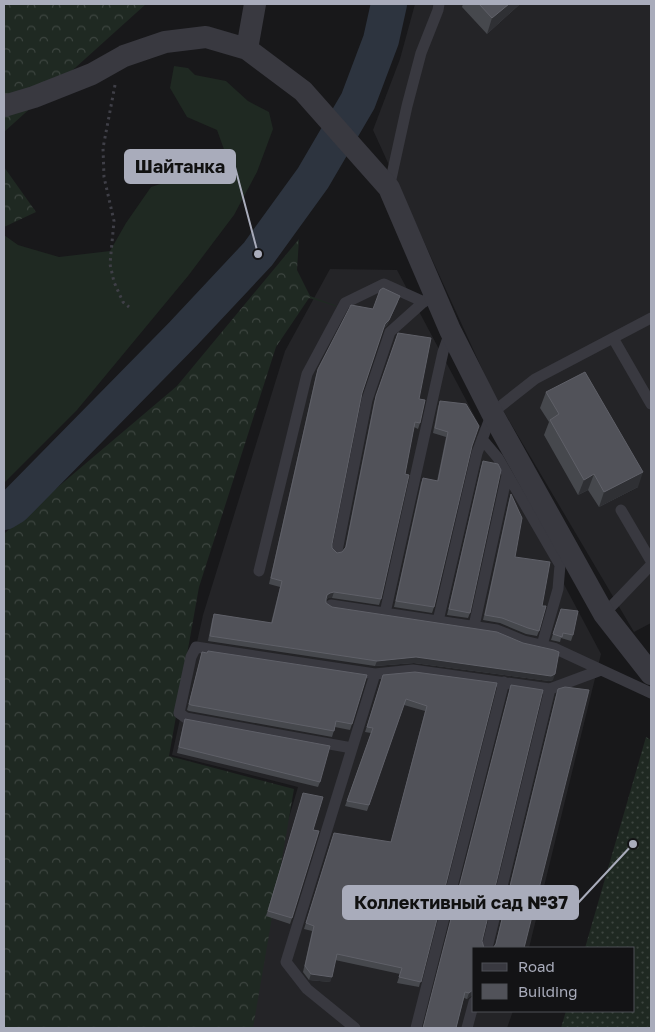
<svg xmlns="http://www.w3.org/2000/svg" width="655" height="1032" font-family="'Golos Text',sans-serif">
  <defs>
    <pattern id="forest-crowns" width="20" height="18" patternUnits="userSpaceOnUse" patternTransform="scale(1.25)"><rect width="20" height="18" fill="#1f2922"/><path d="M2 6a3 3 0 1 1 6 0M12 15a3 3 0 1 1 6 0" fill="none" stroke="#3d4540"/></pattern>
    <pattern id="garden-dots" width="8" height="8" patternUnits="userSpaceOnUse" patternTransform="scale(1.25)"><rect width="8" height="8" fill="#1f2922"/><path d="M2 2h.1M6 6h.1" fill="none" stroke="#3d4540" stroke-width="1.8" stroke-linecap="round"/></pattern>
  </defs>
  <rect width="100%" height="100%" fill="#18181a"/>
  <path fill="#242427" d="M 415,4 L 651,4 L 651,623 L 634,632 L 494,395 L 373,130 L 400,59 Z
    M 330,269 L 397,270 L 601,654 L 529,948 L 474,948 L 474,1011 L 513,1011 L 507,1028 L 247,1028 L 228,1022 L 298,787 L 172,755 L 203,615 L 285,351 Z"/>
  <path fill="#1f2922" d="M 174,66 L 188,68 L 195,75 L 226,81 L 248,101 L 269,112 L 273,129 L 257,172 L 234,215 L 188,276 L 77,410 L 4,483 L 4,235 L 18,245 L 59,257 L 110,251 L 126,223 L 151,187 L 203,170 L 226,155 L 217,130 L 187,117 L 170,88 Z"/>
  <path fill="url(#forest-crowns)" d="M 4,4 L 146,4 L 4,132 Z
    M 4,167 L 36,212 L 4,227 Z
    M 299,239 L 297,270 L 310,296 L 348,310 L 309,298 L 276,347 L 199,587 L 169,756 L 294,789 L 253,1028 L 4,1028 L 4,534 L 19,520 L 177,386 Z"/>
  <path fill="url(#garden-dots)" d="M 646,737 L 651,740 L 651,1028 L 561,1028 L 566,1011 L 634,1011 L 634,948 L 585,948 Z"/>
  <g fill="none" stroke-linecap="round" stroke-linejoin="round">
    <path stroke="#2d343f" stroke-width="36" d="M 4,512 L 14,506 L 183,334 L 258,254 L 313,178 L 358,101 L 381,40 L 389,4"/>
    <path stroke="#3f3f47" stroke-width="3" stroke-dasharray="2.5 4" stroke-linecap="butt" d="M 115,85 L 103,148 L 104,177 L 114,221 L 110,264 L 114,282 L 123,302 L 129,307"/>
    <path stroke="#393940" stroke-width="11" d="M 389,188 L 407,106 L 421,53 L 438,10 L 439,4
      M 613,338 L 651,404
      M 482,439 L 498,458 L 560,565 L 558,589 L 542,645
      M 621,510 L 651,561
      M 337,551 L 367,400 L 390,332 L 428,298
      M 259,571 L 307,374 L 345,303 L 384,284 L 424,302
      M 331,605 L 497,630 L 524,641 L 554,648 L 651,693
      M 385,613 L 443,352 L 450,332
      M 604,614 L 651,565
      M 438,621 L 477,453 L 492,413 L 535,379 L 651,318
      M 474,626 L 507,475
      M 352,748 L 186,718 L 179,713 L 191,657 L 196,647 L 375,674 L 413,670 L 550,689 L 601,670
      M 487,948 L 550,689
      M 355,1028 L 307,989 L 286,962 L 375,674
      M 416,1028 L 504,682
      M 467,1028 L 474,1002"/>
    <path stroke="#393940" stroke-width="22" d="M 247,49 L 255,4
      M 4,106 L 34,97 L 92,74 L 124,56 L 165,42 L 206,37 L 247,49 L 303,91 L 389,188 L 450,330 L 492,413 L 604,614 L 651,674"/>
  </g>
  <path fill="#46484d" d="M 463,4 L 520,4 L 487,34 L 462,7 Z
    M 398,302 L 387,325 L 383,329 L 362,393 L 332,544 L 332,548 L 337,553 L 342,552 L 345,548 L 374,402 L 398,333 L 419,399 L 420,423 L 418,429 L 414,427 L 381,599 L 379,605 L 332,598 L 328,598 L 326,600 L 326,603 L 332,607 L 553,680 L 549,681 L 414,663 L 375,666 L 208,641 L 212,620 L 214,614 L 271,623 L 280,587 L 269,584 L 316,375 L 318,369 L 373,309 Z
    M 546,392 L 638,487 L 599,507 L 588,490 L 578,495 L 544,435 L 549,422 L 540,408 Z
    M 440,401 L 472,446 L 434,607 L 432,613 L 394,607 L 421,483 L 423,478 L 437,481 L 446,437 L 433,433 L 438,407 Z
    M 483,461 L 470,613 L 468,618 L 447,615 L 481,467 Z
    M 511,494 L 515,557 L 542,606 L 539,631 L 537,636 L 526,634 L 500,623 L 483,620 L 509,500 Z
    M 561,609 L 573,635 L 571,641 L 561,638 L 560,642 L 551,640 Z
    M 202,652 L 352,724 L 350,730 L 335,727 L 332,737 L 189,711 L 187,710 Z
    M 381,681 L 497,683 L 419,987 L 397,983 L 400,974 L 335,960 L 330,982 L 309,980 L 303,972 L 312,931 L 304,929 L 332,839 L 391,842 L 425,711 L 404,705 L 367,811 L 345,806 L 371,733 L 365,732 Z
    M 511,685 L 482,941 L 472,995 L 467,999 L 464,998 L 456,1028 L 423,1028 Z
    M 558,689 L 524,948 L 494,948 L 495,946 L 556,695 Z
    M 185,719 L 320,782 L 318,787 L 177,753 L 183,725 Z
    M 303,793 L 313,830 L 292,918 L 290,924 L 266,916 Z"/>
  <path fill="#2f3034" d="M 509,4 L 520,4 L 487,34 L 492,18 Z
    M 400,296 L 387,325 L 383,330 L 385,324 Z
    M 643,472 L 638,487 L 599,507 L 604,492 Z
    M 594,474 L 588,490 L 578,495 L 584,480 Z
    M 334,592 L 332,598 L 328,598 L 325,601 L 327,595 L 330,593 Z
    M 416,657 L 555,674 L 553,680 L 549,681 L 414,663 L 375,666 L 377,661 Z
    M 311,974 L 332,977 L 330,982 L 309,980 Z
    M 474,989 L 474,995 L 472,995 L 467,999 L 469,993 Z"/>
  <path fill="#515259" stroke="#5f6068" d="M 479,4 L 509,4 L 492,18 Z
    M 383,288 L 400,296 L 389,320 L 385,324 L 362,393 L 332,544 L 332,548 L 337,553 L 342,552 L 346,547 L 376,396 L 398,333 L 431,338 L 419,399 L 425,400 L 420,423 L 415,422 L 405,474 L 409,475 L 381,599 L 334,592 L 330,593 L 327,595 L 326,599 L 326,603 L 332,607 L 497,632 L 523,643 L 554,650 L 559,652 L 555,674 L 551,676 L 416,657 L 377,661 L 210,636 L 214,614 L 272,623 L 282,581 L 271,578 L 318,369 L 351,305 L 373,309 L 380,290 Z
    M 585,372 L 643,472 L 604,492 L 594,474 L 584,480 L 550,420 L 559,414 L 546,392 Z
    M 440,401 L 466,404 L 479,426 L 472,446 L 434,607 L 396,601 L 423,478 L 438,481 L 448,432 L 435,428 Z
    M 483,461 L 498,464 L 501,470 L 470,613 L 449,609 Z
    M 511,494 L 522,518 L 515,557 L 550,562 L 542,606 L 546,606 L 539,631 L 528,628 L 502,618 L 485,615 Z
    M 561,609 L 578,611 L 573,635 L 563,633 L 562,637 L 553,634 Z
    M 208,651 L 367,675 L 352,724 L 336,721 L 334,731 L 191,705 L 189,704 L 202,652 L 207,653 Z
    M 415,672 L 497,683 L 421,982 L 399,977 L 402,968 L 337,954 L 332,977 L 311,974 L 305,966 L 314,926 L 306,923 L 334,833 L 391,842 L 427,706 L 406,699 L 369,805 L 347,801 L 373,728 L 367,727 L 383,675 Z
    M 511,685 L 543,690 L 482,941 L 484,948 L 485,948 L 474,948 L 474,989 L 469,993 L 465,992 L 456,1028 L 423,1028 Z
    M 565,687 L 589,690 L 524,948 L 493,948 L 496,944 L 558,689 Z
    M 185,719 L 330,746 L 320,782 L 179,747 Z
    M 303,793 L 323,797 L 313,830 L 319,831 L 292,918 L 268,911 Z"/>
  <path fill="none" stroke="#a9acbb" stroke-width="2" d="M258 254L235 167M633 844L578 903"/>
  <g fill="#a9acbb" stroke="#131315" stroke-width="2">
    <circle cx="258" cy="254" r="5"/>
    <circle cx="633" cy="844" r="5"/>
  </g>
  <g fill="#a9acbb" stroke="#a9acbb" stroke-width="2">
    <rect x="125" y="150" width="110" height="33" rx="5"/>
    <rect x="343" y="886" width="235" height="33" rx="5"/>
  </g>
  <g font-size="18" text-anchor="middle" font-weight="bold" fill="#111">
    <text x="180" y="173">Шайтанка</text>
    <text x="461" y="909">Коллективный сад №37</text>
  </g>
  <rect width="655" height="1032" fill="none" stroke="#a9acbb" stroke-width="10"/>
  <rect x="472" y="947" width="162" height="65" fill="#131315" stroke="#4f5057"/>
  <rect x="482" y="963" width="25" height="8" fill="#393940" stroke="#4f5057"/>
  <text x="518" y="972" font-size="15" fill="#a9acbb">Road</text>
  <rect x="482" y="984" width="25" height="15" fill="#515259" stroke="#4f5057"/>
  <text x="518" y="997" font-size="15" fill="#a9acbb">Building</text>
</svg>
